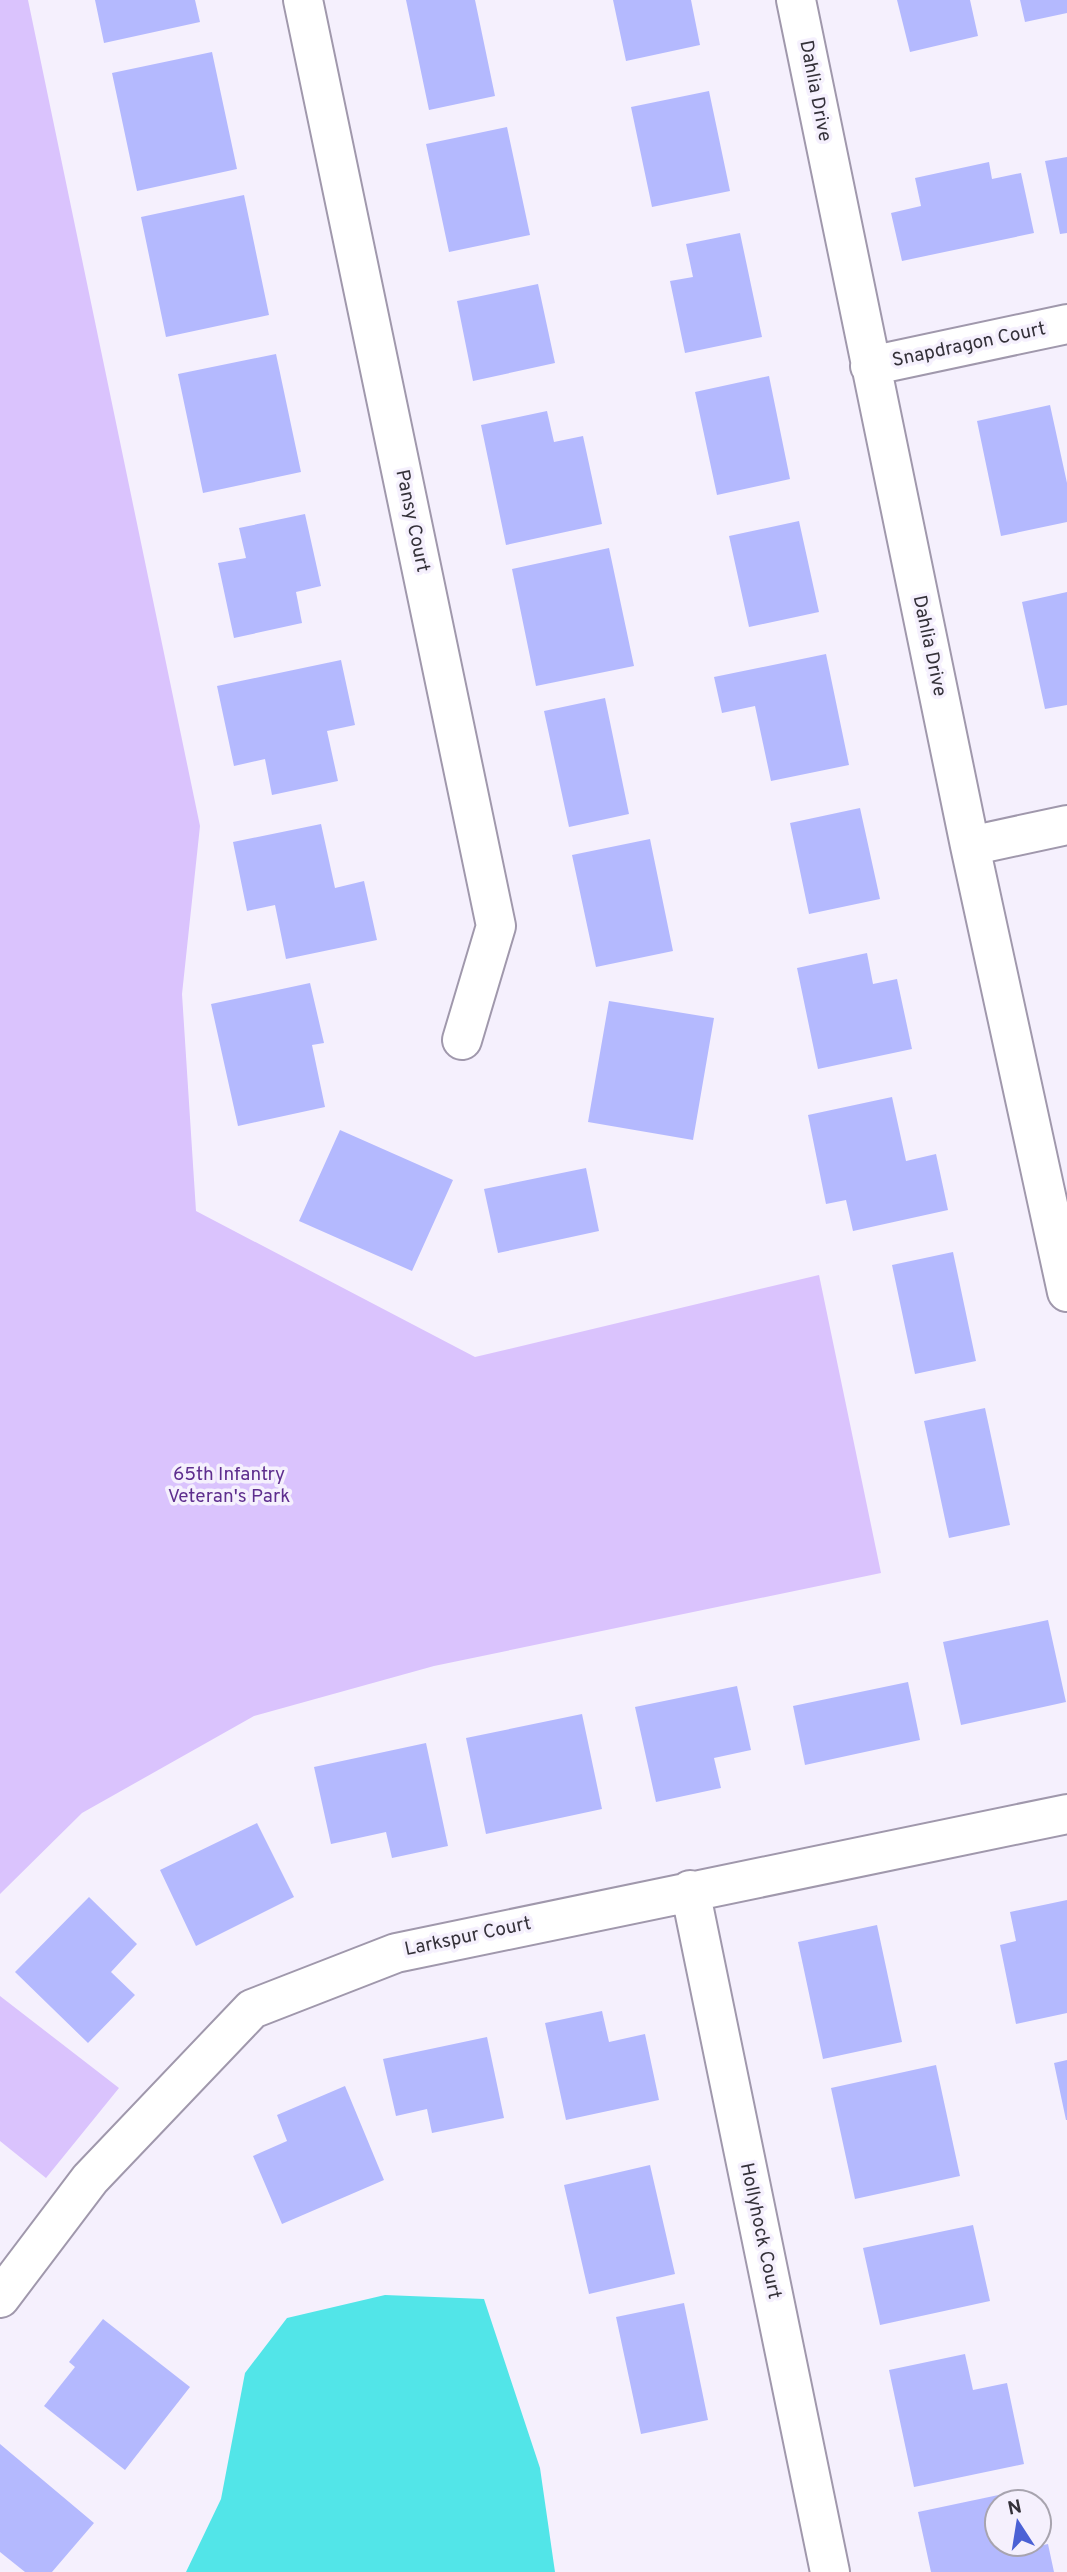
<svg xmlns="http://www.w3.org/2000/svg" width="1067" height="2572" font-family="Overpass,sans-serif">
  <rect width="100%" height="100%" fill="#f5f0fd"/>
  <path fill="#dac3fd" d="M 0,0 L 28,0 L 200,826 L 182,994 L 196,1211 L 475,1357 L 819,1275 L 881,1573 L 434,1666 L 254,1716 L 82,1813 L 0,1894 Z
    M 0,1996 L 119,2088 L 46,2178 L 0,2141 Z"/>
  <path fill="#52e5e8" d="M 385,2295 L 484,2299 L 540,2468 L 555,2572 L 186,2572 L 221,2499 L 245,2373 L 287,2318 Z"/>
  <path fill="#b4b9fe" d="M 95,0 L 195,0 L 200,22 L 104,43 Z
    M 406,0 L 475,0 L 495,96 L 429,110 Z
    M 613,0 L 691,0 L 700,45 L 626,61 Z
    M 897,0 L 970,0 L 978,36 L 910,52 Z
    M 1020,0 L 1067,0 L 1067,13 L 1025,22 Z
    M 212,52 L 237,169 L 137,191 L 112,73 Z
    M 709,91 L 730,191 L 652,207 L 631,107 Z
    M 507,127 L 530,235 L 449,252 L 426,144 Z
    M 1067,157 L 1067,233 L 1060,234 L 1045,161 Z
    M 989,162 L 992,179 L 1021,173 L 1034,233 L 902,261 L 891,213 L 921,206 L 915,178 Z
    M 244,195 L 269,315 L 166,337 L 141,217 Z
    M 740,233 L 762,337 L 685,353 L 670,281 L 693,277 L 686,244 Z
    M 538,284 L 555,363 L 473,381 L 457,301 Z
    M 276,354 L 301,472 L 203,493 L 178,374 Z
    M 769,376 L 790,479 L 717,495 L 695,392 Z
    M 1050,405 L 1067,483 L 1067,522 L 1001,536 L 977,421 Z
    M 547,411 L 554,442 L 583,436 L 602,524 L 506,545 L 481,425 Z
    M 305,514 L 321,586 L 296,592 L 302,623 L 234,638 L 218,563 L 246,558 L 239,528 Z
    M 799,521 L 819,612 L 749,627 L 729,536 Z
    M 609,548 L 634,666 L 536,686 L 512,569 Z
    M 1067,592 L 1067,705 L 1045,709 L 1022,602 Z
    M 826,654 L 849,765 L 771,781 L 755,706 L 722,713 L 714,677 Z
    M 341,660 L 355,725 L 327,731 L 338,781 L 272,795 L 265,759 L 234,766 L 217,686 Z
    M 605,698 L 629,814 L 569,827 L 544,711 Z
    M 860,808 L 880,899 L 809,914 L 790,823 Z
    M 321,824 L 335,888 L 364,881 L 377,940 L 286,959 L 275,905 L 247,911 L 233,842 Z
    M 650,839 L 673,951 L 596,967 L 572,855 Z
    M 867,953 L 873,984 L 897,979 L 912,1049 L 818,1069 L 797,968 Z
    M 310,983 L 324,1043 L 312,1045 L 325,1107 L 238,1126 L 211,1004 Z
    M 609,1001 L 714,1018 L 693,1140 L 588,1122 Z
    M 892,1097 L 906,1161 L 936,1154 L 948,1210 L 853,1231 L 846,1200 L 826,1204 L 808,1115 Z
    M 340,1130 L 453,1180 L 412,1271 L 299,1221 Z
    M 586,1168 L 599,1231 L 498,1253 L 484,1189 Z
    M 953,1252 L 976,1361 L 915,1374 L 892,1265 Z
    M 985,1408 L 1010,1525 L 949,1538 L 924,1421 Z
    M 1048,1620 L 1066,1702 L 961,1725 L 943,1642 Z
    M 908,1682 L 920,1740 L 805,1765 L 793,1706 Z
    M 737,1686 L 751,1750 L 714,1758 L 721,1788 L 656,1802 L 635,1707 Z
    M 582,1714 L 602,1809 L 486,1834 L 466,1738 Z
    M 426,1743 L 448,1846 L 392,1858 L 386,1832 L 331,1844 L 314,1767 Z
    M 257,1823 L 294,1897 L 196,1946 L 160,1870 Z
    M 89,1897 L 137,1944 L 111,1972 L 135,1995 L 88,2043 L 15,1972 Z
    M 1067,1900 L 1067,2013 L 1016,2024 L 1000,1945 L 1016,1941 L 1010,1912 Z
    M 877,1925 L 902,2042 L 823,2059 L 798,1942 Z
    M 602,2011 L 609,2042 L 645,2034 L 659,2100 L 566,2120 L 545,2023 Z
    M 487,2037 L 504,2118 L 432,2133 L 427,2109 L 396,2116 L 383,2059 Z
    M 1067,2060 L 1067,2120 L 1066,2120 L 1054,2063 Z
    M 936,2065 L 960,2176 L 855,2199 L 831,2088 Z
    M 345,2086 L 384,2180 L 282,2224 L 253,2156 L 287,2141 L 277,2115 Z
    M 650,2165 L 675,2274 L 589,2294 L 564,2185 Z
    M 973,2225 L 990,2301 L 880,2325 L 863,2248 Z
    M 684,2303 L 708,2420 L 641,2434 L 616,2317 Z
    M 103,2319 L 190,2387 L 125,2470 L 44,2406 L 75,2367 L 69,2362 Z
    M 965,2354 L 973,2390 L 1007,2383 L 1024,2464 L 914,2487 L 889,2370 Z
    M 0,2444 L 94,2523 L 52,2572 L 25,2572 L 0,2552 Z
    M 1008,2493 L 1010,2502 L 997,2502 L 997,2544 L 1019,2544 L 1020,2550 L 1048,2544 L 1054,2572 L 931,2572 L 918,2512 Z"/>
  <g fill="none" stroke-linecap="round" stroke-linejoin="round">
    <defs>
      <path id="minor" d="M 303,0 L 496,926 L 462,1040
        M 796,0 L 970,846 L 1067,1292
        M 870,366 L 1067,324
        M 970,846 L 1067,825
        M 690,1890 L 830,2572
        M 0,2298 L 90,2179 L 252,2009 L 396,1953 L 1067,1814"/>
    </defs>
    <use href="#minor" stroke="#a098ac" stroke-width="42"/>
    <use href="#minor" stroke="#fff" stroke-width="38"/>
  </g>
  <g text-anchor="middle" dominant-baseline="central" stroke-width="7" stroke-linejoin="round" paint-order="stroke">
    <g font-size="19" fill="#343139" stroke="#f5f0fd">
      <text transform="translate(815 91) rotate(79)">Dahlia Drive</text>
      <text transform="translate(969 345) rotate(-12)">Snapdragon Court</text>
      <text transform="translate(412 521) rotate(78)">Pansy Court</text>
      <text transform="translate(929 646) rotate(78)">Dahlia Drive</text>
      <text transform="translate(468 1937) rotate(-12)">Larkspur Court</text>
      <text transform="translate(760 2231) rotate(78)">Hollyhock Court</text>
    </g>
    <g font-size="19" fill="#5e2e8e" stroke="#f5f0fd">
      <text x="229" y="1475">65th Infantry<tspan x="229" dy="22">Veteran's Park</tspan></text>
    </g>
  </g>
  <g transform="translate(1018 2523) rotate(348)"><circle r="33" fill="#f5f0fd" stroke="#a8a4af" stroke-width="2"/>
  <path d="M0-5L12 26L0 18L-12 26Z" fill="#4b61d5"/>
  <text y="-10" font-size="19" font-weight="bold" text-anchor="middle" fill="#343139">N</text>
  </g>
</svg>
